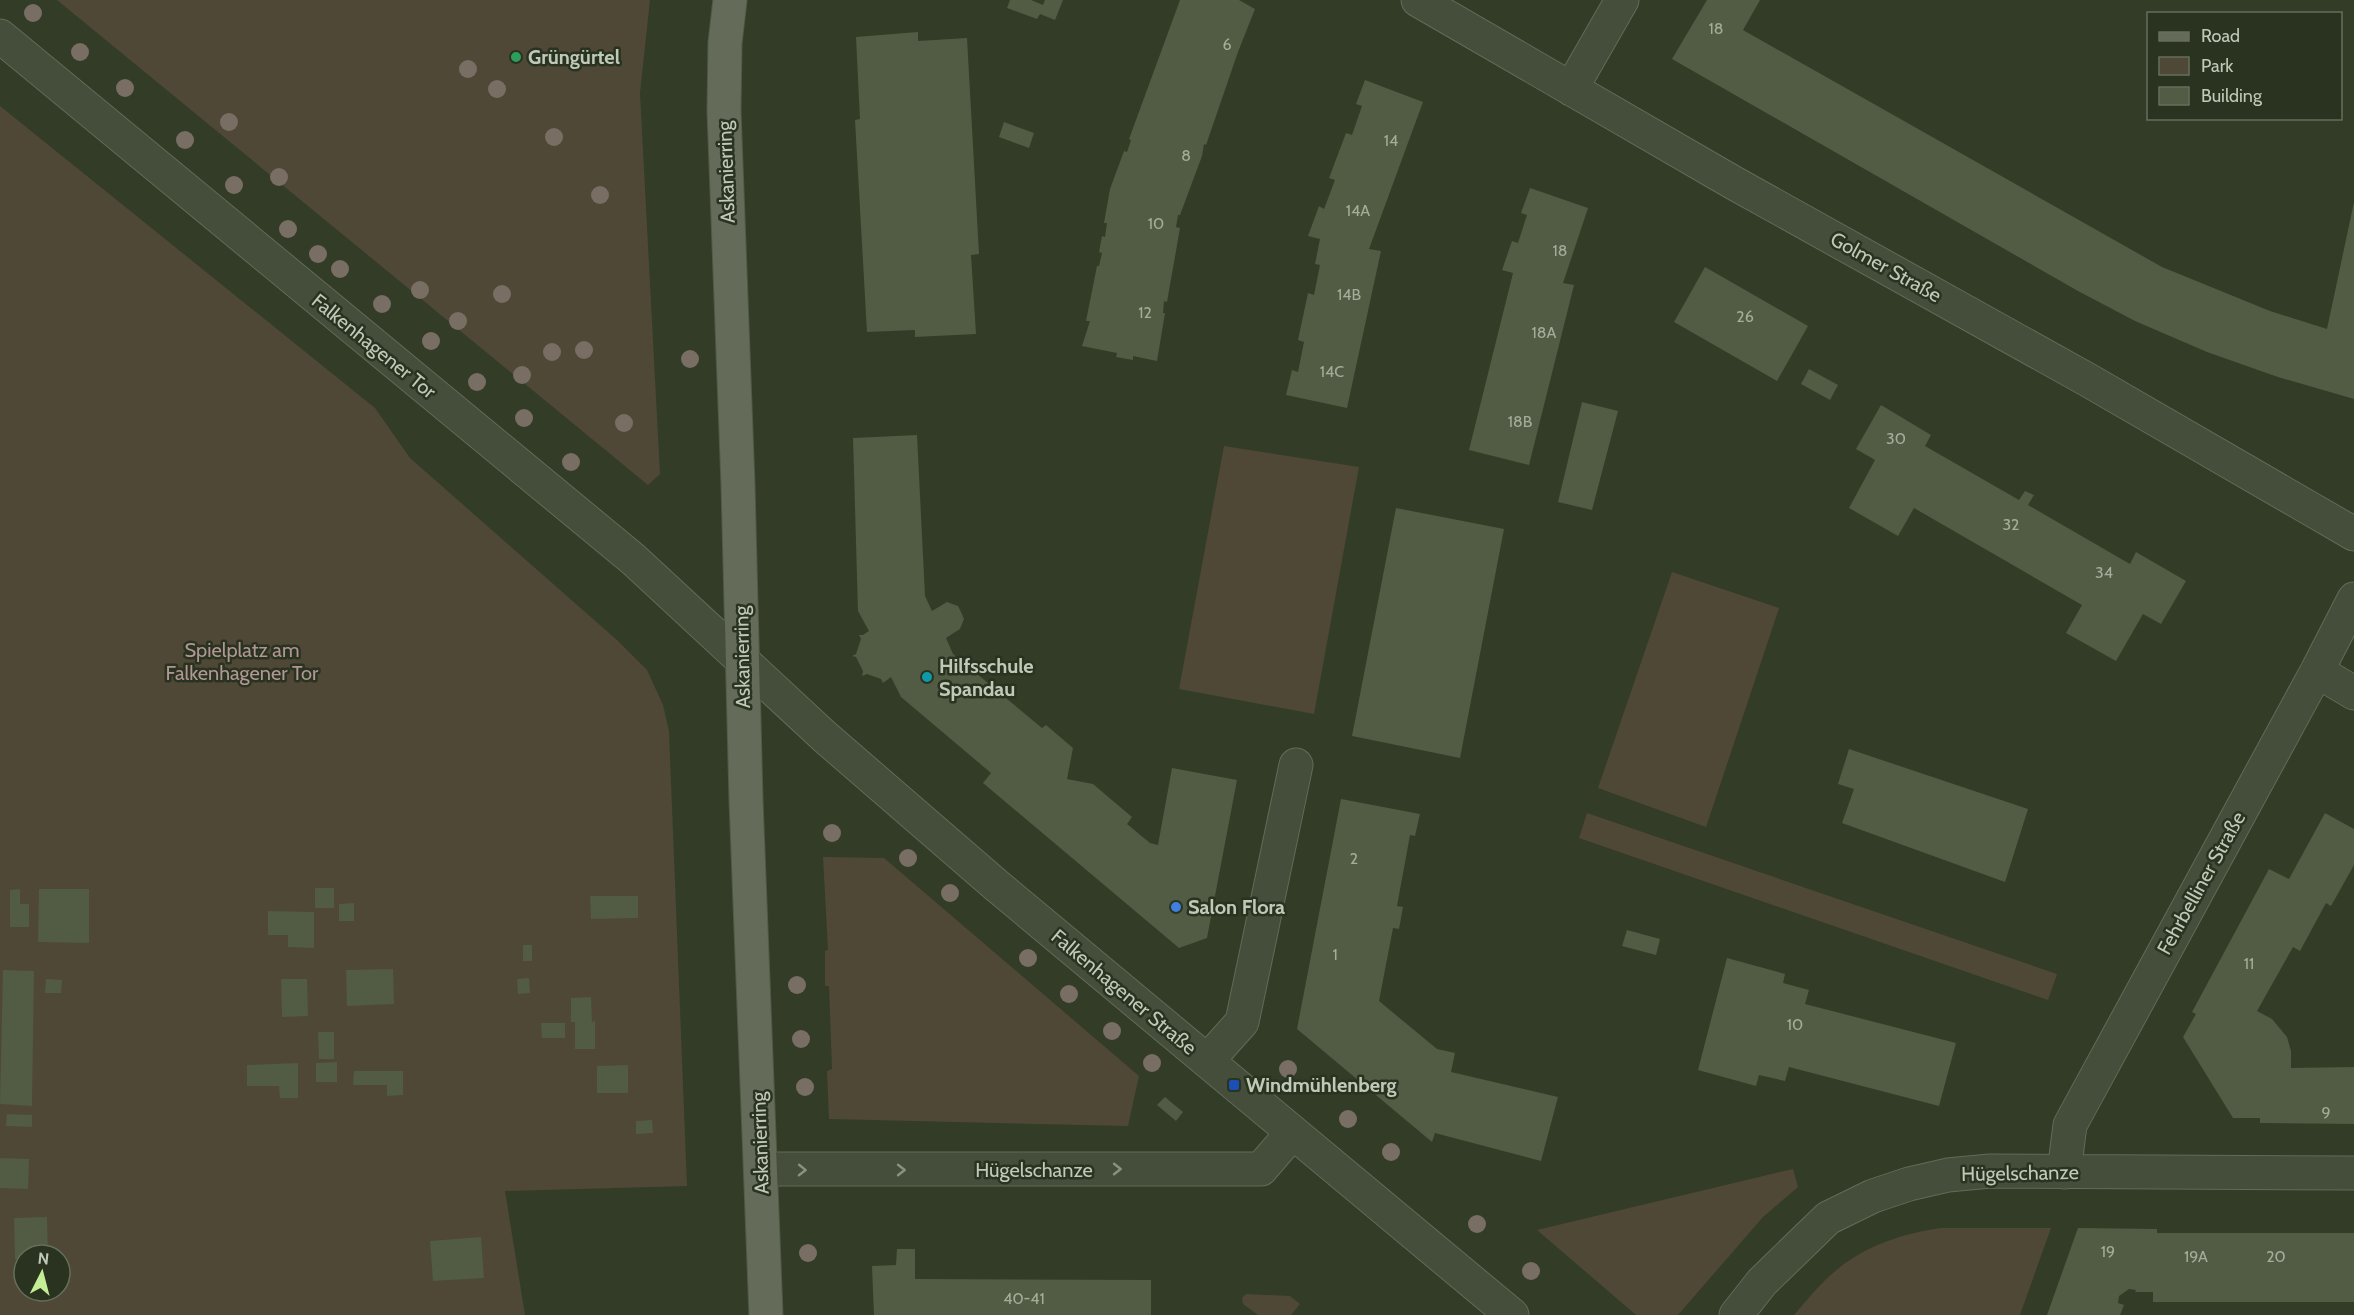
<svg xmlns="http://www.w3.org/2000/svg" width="2354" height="1315" font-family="Cabin,sans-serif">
  <rect width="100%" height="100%" fill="#333c27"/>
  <path fill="#4f4837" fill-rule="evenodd" d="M 57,0 L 650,0 L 640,93 L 660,474 L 648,485 Z
    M 0,106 L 375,408 L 410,458 L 617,640 L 647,670 L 663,705 L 669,731 L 687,1186 L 505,1191 L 525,1315 L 0,1315 ZM 24,1255 L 60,1255 L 60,1291 L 24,1291 Z
    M 1224,446 L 1359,467 L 1314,714 L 1179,689 Z
    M 1672,572 L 1779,608 L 1706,827 L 1598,788 Z
    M 1587,813 L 2057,974 L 2048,1000 L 1579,838 Z
    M 823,857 L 884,858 L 1139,1076 L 1128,1126 L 829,1119 L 827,1071 L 832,1069 L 829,986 L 825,986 L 825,951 L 828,950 Z
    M 1793,1169 L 1798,1187 L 1763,1217 L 1678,1315 L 1636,1315 L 1537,1230 Z
    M 1941,1228 L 2051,1228 L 2020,1315 L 1794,1315 C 1808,1299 1822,1281 1839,1268 C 1867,1245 1905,1233 1941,1228 Z
    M 1246,1294 L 1290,1296 L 1300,1304 L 1291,1315 L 1258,1315 L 1243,1304 L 1242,1298 Z"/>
  <path fill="#525b43" d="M 1010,0 L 1031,0 L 1043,5 L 1045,0 L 1063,0 L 1055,20 L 1040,14 L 1037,19 L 1007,8 Z
    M 1180,0 L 1239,0 L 1255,9 L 1238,52 L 1206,145 L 1204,144 L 1202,156 L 1180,215 L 1178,215 L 1176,227 L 1180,228 L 1167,302 L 1164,301 L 1163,313 L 1165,313 L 1157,361 L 1133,356 L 1133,360 L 1116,357 L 1117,353 L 1082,346 L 1090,321 L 1086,321 L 1097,266 L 1099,266 L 1102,253 L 1099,252 L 1102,236 L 1105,237 L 1107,223 L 1104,223 L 1110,189 L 1124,151 L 1127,152 L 1131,140 L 1129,139 Z
    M 1707,0 L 1760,0 L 1743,30 L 2162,267 L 2270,311 L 2327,329 L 2354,202 L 2354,399 L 2278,377 L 2207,352 L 2135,321 L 2078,291 L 1672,59 Z
    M 918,32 L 918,41 L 967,38 L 979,254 L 971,255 L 976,334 L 915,337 L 915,330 L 867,332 L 855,120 L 860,119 L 856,37 Z
    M 1365,80 L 1423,102 L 1369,249 L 1381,251 L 1347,408 L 1286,395 L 1292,370 L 1298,372 L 1304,342 L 1298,340 L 1308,293 L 1314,295 L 1320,265 L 1315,264 L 1320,239 L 1308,236 L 1319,206 L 1324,209 L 1335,180 L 1329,178 L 1346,133 L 1352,135 L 1362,106 L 1356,104 Z
    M 1004,122 L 1034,133 L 1029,148 L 999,137 Z
    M 1530,188 L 1588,208 L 1563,283 L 1574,285 L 1529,465 L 1469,450 L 1513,273 L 1502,270 L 1512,241 L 1518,243 L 1527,215 L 1521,213 Z
    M 1705,267 L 1808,326 L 1777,381 L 1674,322 Z
    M 1809,369 L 1838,385 L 1830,400 L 1801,384 Z
    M 1582,402 L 1618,411 L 1592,510 L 1558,502 Z
    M 1881,405 L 1931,435 L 1925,446 L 2019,500 L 2025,491 L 2034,495 L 2028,505 L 2130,564 L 2136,552 L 2186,581 L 2161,624 L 2143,614 L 2116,661 L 2066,633 L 2082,605 L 1914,508 L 1898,536 L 1849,508 L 1875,460 L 1856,449 Z
    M 917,435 L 925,596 L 932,611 L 947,602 L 958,606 L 961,612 L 964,619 L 960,629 L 946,638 L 953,654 L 1042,728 L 1046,725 L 1073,748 L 1067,779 L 1093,784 L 1132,817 L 1127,824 L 1150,843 L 1158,845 L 1172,768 L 1237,780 L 1207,938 L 1179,948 L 983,783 L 991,773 L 901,697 L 891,677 L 883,683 L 881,679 L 867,674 L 862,676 L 863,671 L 856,657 L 852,656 L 856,654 L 861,639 L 859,635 L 863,635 L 869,631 L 858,611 L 853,438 Z
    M 1396,508 L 1504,529 L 1460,758 L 1352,736 Z
    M 1849,749 L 2028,809 L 2005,882 L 1842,823 L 1854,789 L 1838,784 Z
    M 1341,799 L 1420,814 L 1415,836 L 1410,835 L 1397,906 L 1403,907 L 1399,929 L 1393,928 L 1379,1001 L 1437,1049 L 1455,1053 L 1451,1072 L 1558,1097 L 1541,1161 L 1435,1133 L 1432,1142 L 1297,1029 Z
    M 2325,813 L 2354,829 L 2354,865 L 2331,906 L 2326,903 L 2300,951 L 2293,947 L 2257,1011 L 2272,1019 L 2287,1037 L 2291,1051 L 2291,1068 L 2354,1067 L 2354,1124 L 2260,1123 L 2260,1118 L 2233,1118 L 2183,1037 L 2196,1014 L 2192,1012 L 2269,869 L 2289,879 Z
    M 315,888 L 334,888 L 334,908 L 315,908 Z
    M 20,889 L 20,904 L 29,904 L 29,927 L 10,927 L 10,890 Z
    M 39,889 L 89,889 L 89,943 L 38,942 Z
    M 590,896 L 638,896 L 638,918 L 591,919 Z
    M 354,903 L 354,921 L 339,921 L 339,904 Z
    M 268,911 L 314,912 L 314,948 L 288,947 L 288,935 L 268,935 Z
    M 1627,930 L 1660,939 L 1656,955 L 1622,946 Z
    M 523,945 L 532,945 L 532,961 L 523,961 Z
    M 1727,958 L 1785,974 L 1783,983 L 1809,990 L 1805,1004 L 1956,1043 L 1939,1106 L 1789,1067 L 1785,1081 L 1759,1075 L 1756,1086 L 1698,1070 Z
    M 393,969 L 394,1004 L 347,1006 L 346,970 Z
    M 3,970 L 34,971 L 32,1106 L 0,1104 Z
    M 529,978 L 530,993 L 518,994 L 517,979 Z
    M 46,979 L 62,980 L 61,993 L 45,993 Z
    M 281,979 L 307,979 L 308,1016 L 282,1017 Z
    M 591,997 L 592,1022 L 595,1021 L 595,1049 L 575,1049 L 575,1022 L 571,1022 L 571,998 Z
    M 541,1023 L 565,1023 L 565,1038 L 542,1038 Z
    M 318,1032 L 334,1032 L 334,1059 L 319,1059 Z
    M 337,1062 L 337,1082 L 316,1082 L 316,1063 Z
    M 298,1063 L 298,1098 L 280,1098 L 279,1086 L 247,1086 L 247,1065 Z
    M 628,1065 L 628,1093 L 597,1093 L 597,1066 Z
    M 354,1071 L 403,1071 L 403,1095 L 387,1096 L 387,1085 L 353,1085 Z
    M 1165,1097 L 1183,1112 L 1176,1121 L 1157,1105 Z
    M 7,1114 L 32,1115 L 32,1127 L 6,1126 Z
    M 652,1120 L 653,1133 L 636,1134 L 636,1121 Z
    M 0,1158 L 29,1159 L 28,1189 L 0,1188 Z
    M 47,1217 L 48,1255 L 24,1255 L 24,1259 L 15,1259 L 14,1218 Z
    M 2078,1228 L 2157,1229 L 2157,1233 L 2354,1233 L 2354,1302 L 2153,1302 L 2153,1292 L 2135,1292 L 2136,1290 L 2129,1289 L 2119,1296 L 2118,1303 L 2124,1305 L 2120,1315 L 2047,1315 Z
    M 481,1237 L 484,1278 L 433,1281 L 430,1241 Z
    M 897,1249 L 915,1249 L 915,1279 L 1151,1280 L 1151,1315 L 874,1315 L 872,1266 L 896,1265 Z"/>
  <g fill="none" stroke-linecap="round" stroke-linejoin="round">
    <defs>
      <path id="minor" d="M 1418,0 L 1734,183 L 2088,380 L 2354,534
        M 0,36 L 633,559 L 825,737 L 996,885 L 1512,1315
        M 1571,89 L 1622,0
        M 2317,671 L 2354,693
        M 1207,1061 L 1242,1022 L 1296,765
        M 761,1169 L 1261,1169 L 1292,1133
        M 2064,1172 L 2070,1125 L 2317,671 L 2354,599
        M 1736,1315 L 1762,1282 L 1828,1218 L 1873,1196 L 1909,1184 L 1948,1175 L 1990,1171 L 2354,1173"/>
      <path id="major" d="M 730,0 L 725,43 L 724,111 L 738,485 L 746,800 L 766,1315"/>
    </defs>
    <use href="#minor" stroke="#636b59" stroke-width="35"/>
    <use href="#major" stroke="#515947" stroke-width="35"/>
    <use href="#minor" stroke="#454d3b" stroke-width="33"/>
    <use href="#major" stroke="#646c59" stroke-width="33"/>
  </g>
  <g fill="#786e63">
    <circle cx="33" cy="13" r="9"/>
    <circle cx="80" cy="52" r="9"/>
    <circle cx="468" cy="69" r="9"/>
    <circle cx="125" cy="88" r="9"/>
    <circle cx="497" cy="89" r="9"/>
    <circle cx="229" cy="122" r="9"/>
    <circle cx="554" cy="137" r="9"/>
    <circle cx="185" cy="140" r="9"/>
    <circle cx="279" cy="177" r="9"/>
    <circle cx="234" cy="185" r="9"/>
    <circle cx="600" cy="195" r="9"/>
    <circle cx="288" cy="229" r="9"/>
    <circle cx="318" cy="254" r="9"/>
    <circle cx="340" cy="269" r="9"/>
    <circle cx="420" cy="290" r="9"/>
    <circle cx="502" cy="294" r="9"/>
    <circle cx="382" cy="304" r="9"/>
    <circle cx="458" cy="321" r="9"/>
    <circle cx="431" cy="341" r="9"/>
    <circle cx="584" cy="350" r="9"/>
    <circle cx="552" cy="352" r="9"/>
    <circle cx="690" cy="359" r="9"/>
    <circle cx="522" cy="375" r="9"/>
    <circle cx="477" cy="382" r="9"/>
    <circle cx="524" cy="418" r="9"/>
    <circle cx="624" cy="423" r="9"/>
    <circle cx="571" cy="462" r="9"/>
    <circle cx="832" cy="833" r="9"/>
    <circle cx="908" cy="858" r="9"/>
    <circle cx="950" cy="893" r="9"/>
    <circle cx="1028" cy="958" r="9"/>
    <circle cx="797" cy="985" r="9"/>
    <circle cx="1069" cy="994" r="9"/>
    <circle cx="1112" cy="1031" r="9"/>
    <circle cx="801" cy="1039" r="9"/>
    <circle cx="1152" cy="1063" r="9"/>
    <circle cx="1288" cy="1069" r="9"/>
    <circle cx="805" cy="1087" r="9"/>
    <circle cx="1348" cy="1119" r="9"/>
    <circle cx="1391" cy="1152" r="9"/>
    <circle cx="1477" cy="1224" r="9"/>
    <circle cx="808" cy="1253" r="9"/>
    <circle cx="1531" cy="1271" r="9"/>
  </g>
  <defs><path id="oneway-chevron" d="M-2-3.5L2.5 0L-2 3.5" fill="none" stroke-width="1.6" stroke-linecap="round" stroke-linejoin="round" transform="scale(1.5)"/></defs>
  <g stroke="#89917f">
    <use href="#oneway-chevron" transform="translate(1117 1169)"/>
    <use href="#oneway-chevron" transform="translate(802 1170) rotate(1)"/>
    <use href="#oneway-chevron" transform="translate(901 1170)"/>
  </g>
  <circle fill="#2e9e5b" stroke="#2a3220" stroke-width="2" cx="516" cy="57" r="6"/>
  <circle fill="#0f9aa8" stroke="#2a3220" stroke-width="2" cx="927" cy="677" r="6"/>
  <circle fill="#3f7fe0" stroke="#2a3220" stroke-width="2" cx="1176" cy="907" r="6"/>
  <rect fill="#1a4fb4" stroke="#2a3220" stroke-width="2" x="1228" y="1079" width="12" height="12" rx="3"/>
  <g text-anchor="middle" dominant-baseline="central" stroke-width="5" stroke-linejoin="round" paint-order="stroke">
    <g font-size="16" fill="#a4ad9a">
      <text x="1716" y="28">18</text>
      <text x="1227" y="44">6</text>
      <text x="1391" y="140">14</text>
      <text x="1186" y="155">8</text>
      <text x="1358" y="210">14A</text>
      <text x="1156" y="223">10</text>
      <text x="1560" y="250">18</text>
      <text x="1349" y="294">14B</text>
      <text x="1145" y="312">12</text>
      <text x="1745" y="316">26</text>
      <text x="1544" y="332">18A</text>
      <text x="1332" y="371">14C</text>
      <text x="1520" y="421">18B</text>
      <text x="1896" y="438">30</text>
      <text x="2011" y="524">32</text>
      <text x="2104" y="572">34</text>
      <text x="1354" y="858">2</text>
      <text x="1335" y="954">1</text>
      <text x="2249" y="963">11</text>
      <text x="1795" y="1024">10</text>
      <text x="2326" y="1112">9</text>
      <text x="2108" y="1251">19</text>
      <text x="2196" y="1256">19A</text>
      <text x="2276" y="1256">20</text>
      <text x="1024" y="1298">40-41</text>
    </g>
    <g font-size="20" font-weight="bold" fill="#c0c8b7" stroke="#2a3220" text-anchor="start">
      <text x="528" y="57">Grüngürtel</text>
      <text x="939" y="666">Hilfsschule<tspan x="939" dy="23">Spandau</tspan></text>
      <text x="1188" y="907">Salon Flora</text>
      <text x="1246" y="1085">Windmühlenberg</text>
    </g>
    <g font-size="20" fill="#c0c8b7" stroke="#2a3220">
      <text transform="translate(726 172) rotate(-92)">Askanierring</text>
      <text transform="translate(1886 267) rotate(29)">Golmer Straße</text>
      <text transform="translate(374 346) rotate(39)">Falkenhagener Tor</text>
      <text transform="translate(742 657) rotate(-91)">Askanierring</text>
      <text transform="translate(2201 883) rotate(-61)">Fehrbelliner Straße</text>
      <text transform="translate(1124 992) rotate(40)">Falkenhagener Straße</text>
      <text transform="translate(760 1143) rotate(-92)">Askanierring</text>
      <text x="1034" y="1170">Hügelschanze</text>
      <text transform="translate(2020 1173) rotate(-1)">Hügelschanze</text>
    </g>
    <g font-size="20" fill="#b09694" stroke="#2a3220">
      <text x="242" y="650">Spielplatz am<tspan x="242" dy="23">Falkenhagener Tor</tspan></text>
    </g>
  </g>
  <rect x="2147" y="12" width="195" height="108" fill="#2a3220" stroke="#666e5c" stroke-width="1.5"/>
  <rect x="2159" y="32" width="30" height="9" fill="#646c59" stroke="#666e5c" stroke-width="1.5"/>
  <text x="2201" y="42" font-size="18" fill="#c0c8b7">Road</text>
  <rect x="2159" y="57" width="30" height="18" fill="#4f4837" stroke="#666e5c" stroke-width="1.5"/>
  <text x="2201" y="72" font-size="18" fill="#c0c8b7">Park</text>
  <rect x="2159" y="87" width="30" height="18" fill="#525b43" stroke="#666e5c" stroke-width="1.5"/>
  <text x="2201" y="102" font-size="18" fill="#c0c8b7">Building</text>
  <g transform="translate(42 1273) rotate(6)"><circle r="28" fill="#2a3220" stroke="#666e5c" stroke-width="1.5"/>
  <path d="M0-4.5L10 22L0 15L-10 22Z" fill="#c4ee95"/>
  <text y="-9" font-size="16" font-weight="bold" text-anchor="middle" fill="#c0c8b7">N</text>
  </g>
</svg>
